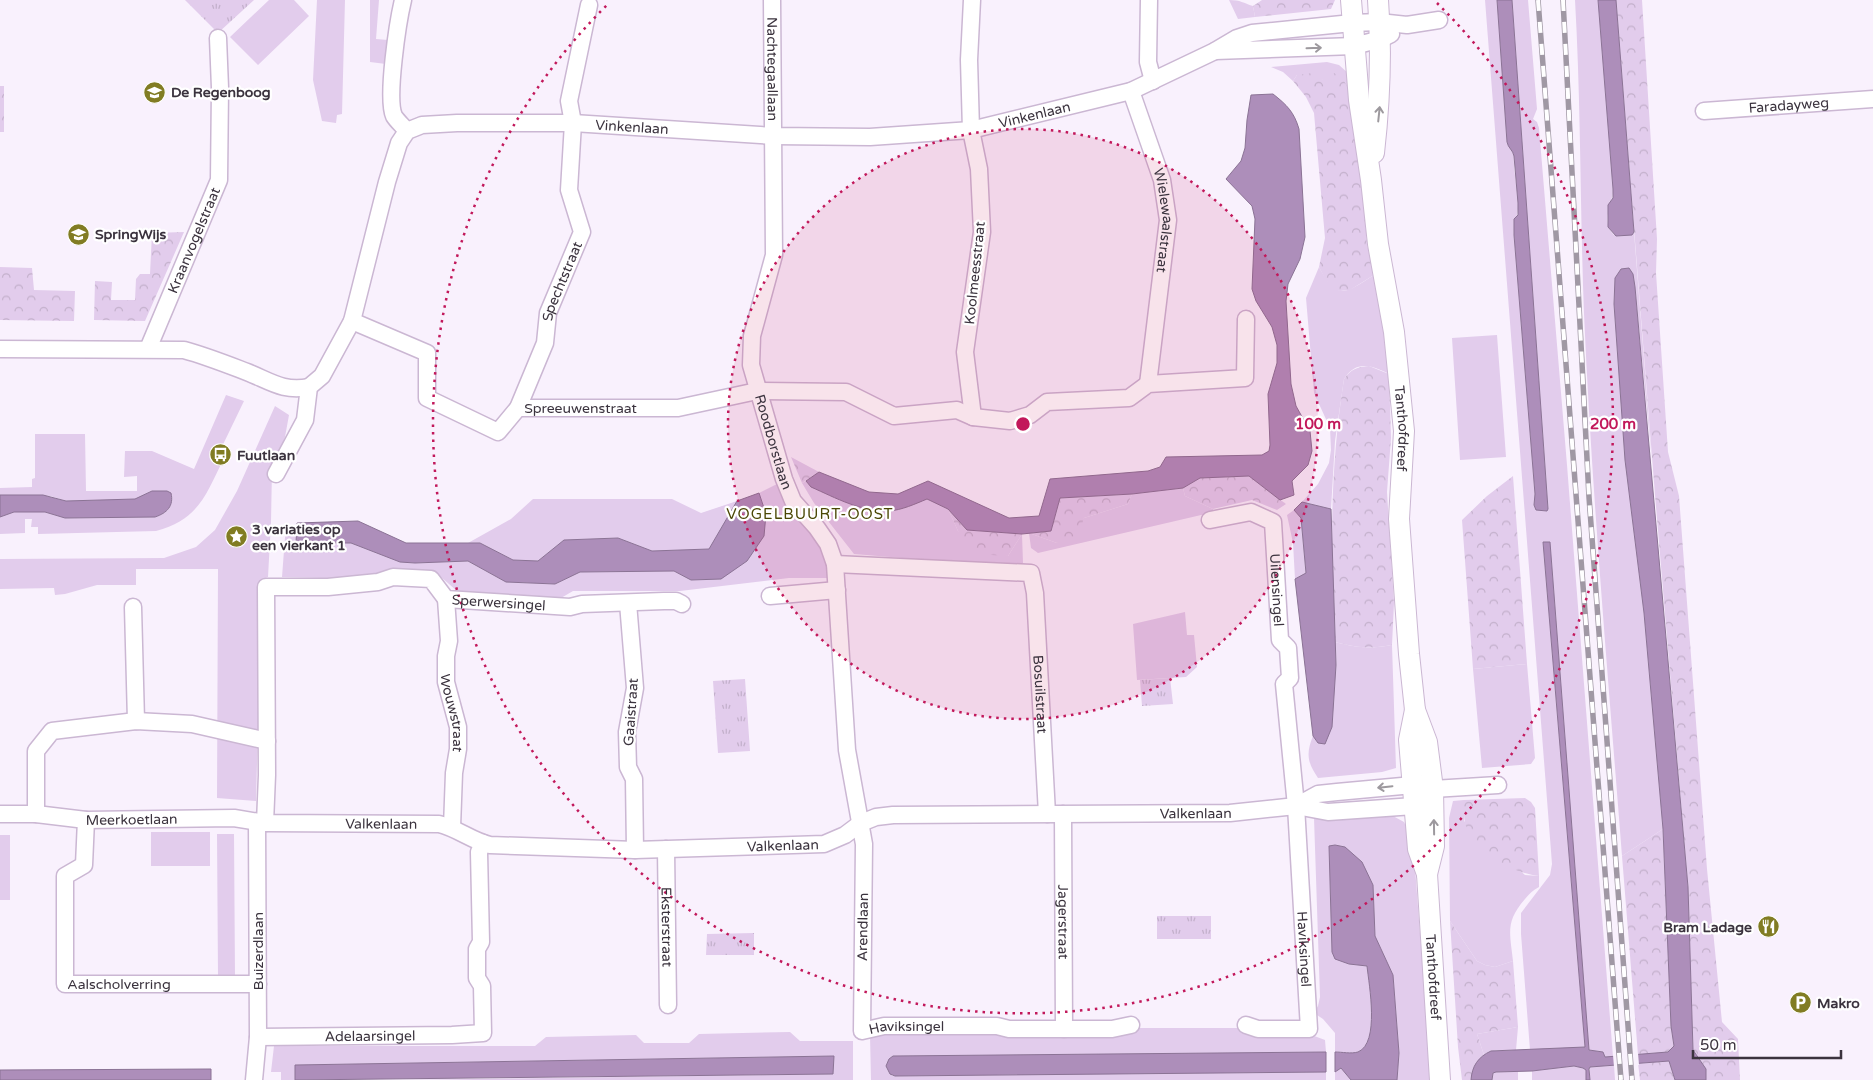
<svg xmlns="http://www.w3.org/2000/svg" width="1873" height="1080" font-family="'Varela Round',sans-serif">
  <defs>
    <pattern id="forest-crowns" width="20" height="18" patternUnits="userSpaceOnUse" patternTransform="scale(1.25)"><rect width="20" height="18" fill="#e2ccec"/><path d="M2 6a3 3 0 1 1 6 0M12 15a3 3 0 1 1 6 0" fill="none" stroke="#c3b0cb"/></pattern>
    <pattern id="park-tufts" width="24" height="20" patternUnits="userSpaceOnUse" patternTransform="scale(1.25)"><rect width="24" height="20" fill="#e2ccec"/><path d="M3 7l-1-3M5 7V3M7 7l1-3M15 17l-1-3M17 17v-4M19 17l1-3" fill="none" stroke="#c3b0cb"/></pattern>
  </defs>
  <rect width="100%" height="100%" fill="#f9f1fd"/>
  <path fill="#e2ccec" d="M 269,0 L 294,0 L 309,16 L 258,65 L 230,37 Z
    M 317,0 L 345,0 L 342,114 L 337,115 L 336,123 L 322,121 L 313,80 Z
    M 370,0 L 379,0 L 376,39 L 388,40 L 386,64 L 370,62 Z
    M 1229,0 C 1241,0 1243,3 1253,6 L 1255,17 L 1238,19 Z
    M 1485,0 L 1497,0 L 1507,142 C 1508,148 1513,150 1514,156 C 1513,172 1518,188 1518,204 C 1519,215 1513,224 1514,235 L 1535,494 L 1534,505 L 1536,510 L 1546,511 L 1548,509 L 1512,0 L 1528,0 L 1537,109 L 1533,119 L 1537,122 L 1539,128 L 1567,465 L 1613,1057 L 1605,1057 L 1603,1052 L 1589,1050 L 1550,542 L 1543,543 L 1585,1048 L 1530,1050 L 1521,934 L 1521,913 L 1550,875 L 1552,864 Z
    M 1575,0 L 1598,0 L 1613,189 C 1613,205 1600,220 1614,235 L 1632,235 L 1634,232 L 1652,461 L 1635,287 L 1621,269 L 1615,278 L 1614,304 L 1625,460 L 1644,613 L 1663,829 L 1622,856 C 1608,676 1592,495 1584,314 C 1580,210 1581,105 1575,0 Z
    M 1327,62 L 1339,65 L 1348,73 L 1349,89 L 1323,80 L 1297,75 L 1293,81 L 1283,72 L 1271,67 Z
    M 1319,267 C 1337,302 1346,293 1374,275 L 1387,347 L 1389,374 C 1371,365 1356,360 1344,379 L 1335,441 L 1331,509 L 1302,502 L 1318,484 L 1329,463 L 1331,450 L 1330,428 L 1314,393 L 1306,298 Z
    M 1497,335 L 1506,457 L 1460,460 L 1452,338 Z
    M 226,395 L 244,401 L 217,457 L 223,460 C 206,495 198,520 156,531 L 38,534 L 38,527 L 31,527 L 32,519 L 25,519 L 25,533 L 0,534 L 0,517 L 14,512 L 45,512 L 65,518 L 155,517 C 167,513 174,506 171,493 L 152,491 L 136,499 L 66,501 L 50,496 L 0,495 L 0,488 L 32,487 L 32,479 L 35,478 L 35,434 L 85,434 L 86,491 L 137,491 L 137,476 L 124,477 L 125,451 L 152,451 L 194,469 Z
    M 275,406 L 289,415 L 285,437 L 272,469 L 271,522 L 268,577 L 262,579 L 256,801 L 217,798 L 218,569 L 136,569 L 136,585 L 97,585 L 65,594 L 55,595 L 54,588 L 0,589 L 0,559 L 164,558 L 196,547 L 215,530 L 237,491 Z
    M 806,481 L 808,484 C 834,496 860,512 889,511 C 902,510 915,504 927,499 L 948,509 L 958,531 L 1008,556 L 1022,534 L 1023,563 L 1016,568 L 902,560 L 902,558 L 854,554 L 814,503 L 802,483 Z
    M 779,483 L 827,551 L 828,578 L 789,578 L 680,591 L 573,591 L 561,598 L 457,591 L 434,571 L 388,570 L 381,577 L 328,583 L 322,578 L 282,577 L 286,524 L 296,532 L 297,543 L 351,543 L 400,562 L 415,563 L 468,561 L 506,582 L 555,584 L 580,572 L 674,571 L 691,580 L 766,514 L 759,493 Z
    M 1183,488 L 1185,496 L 1213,509 L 1214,512 L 1038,553 L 1031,548 L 1029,533 L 1057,543 L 1084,518 L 1128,504 L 1132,494 Z
    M 533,499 L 672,499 L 701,513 L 737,501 L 710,549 L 652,551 L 618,538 L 564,540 L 538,561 L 513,560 L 480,543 L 468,543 L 511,519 Z
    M 1294,510 L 1301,518 L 1306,574 L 1295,579 L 1293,543 L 1287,515 Z
    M 1185,612 L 1187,635 L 1194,635 L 1197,667 L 1186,677 L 1137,680 L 1133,624 Z
    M 1335,642 C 1357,648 1371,649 1392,645 L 1396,768 L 1382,772 L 1318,778 C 1307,762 1306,753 1313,736 L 1318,743 L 1336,665 Z
    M 1527,664 L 1535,758 L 1531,764 L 1482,768 L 1473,669 Z
    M 1464,800 L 1464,821 L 1525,875 L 1539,876 L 1539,887 C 1533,890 1529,894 1525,899 C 1505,922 1510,933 1513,961 L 1495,967 L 1485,965 L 1477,961 L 1450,921 L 1449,818 L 1453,801 Z
    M 1393,816 L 1404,822 L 1413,841 L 1431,1080 L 1397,1080 L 1399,1053 L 1393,975 L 1375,936 L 1373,885 L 1345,847 L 1335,845 L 1329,847 L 1332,952 L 1349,964 L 1367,966 C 1369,985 1380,1043 1358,1052 C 1351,1054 1342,1052 1335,1052 L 1335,1033 L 1323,1019 L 1314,1013 L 1318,1006 L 1320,997 L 1314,818 Z
    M 151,832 L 210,832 L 210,866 L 151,866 Z
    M 217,834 L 234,834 L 235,977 L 218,977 Z
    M 0,835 L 10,835 L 10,900 L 0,900 Z
    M 1518,1027 L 1516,1050 L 1496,1050 L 1484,1055 L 1477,1034 Z
    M 1129,1028 L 1247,1028 L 1256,1037 L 1302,1037 L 1309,1034 L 1325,1040 L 1326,1052 L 893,1056 L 892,1076 L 1326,1072 L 1326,1080 L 871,1080 L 870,1035 L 884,1031 L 998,1031 L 1005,1037 L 1118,1037 Z
    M 790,1032 L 800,1041 L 853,1041 L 853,1080 L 404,1080 L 832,1074 L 833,1056 L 296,1065 L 295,1080 L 271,1080 L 281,1080 L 281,1072 L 271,1072 L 274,1046 L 535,1046 L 546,1037 L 636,1035 L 644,1043 L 689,1043 L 699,1034 Z
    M 1614,1065 L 1615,1080 L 1590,1080 L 1590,1067 Z
    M 1574,1066 L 1583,1068 L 1586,1070 L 1586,1080 L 1532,1080 L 1532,1071 Z
    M 1341,1068 L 1351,1079 L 1351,1080 L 1335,1080 L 1335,1072 Z
    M 1518,1071 L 1518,1080 L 1492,1080 L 1493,1073 L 1496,1072 Z"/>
  <path fill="url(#forest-crowns)" d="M 1262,0 L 1335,0 L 1331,9 L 1255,17 L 1253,6 Z
    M 1616,0 L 1642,0 L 1657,239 L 1656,273 L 1668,452 L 1679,496 L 1707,869 L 1722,1022 L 1738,1039 L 1740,1080 L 1706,1080 L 1706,1069 L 1693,1050 L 1688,887 L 1655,495 Z
    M 1313,73 L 1323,80 L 1334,73 L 1342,78 L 1349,89 L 1363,190 L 1367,244 L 1374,275 L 1350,290 L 1340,291 L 1333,289 L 1325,279 L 1319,267 L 1325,238 L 1314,113 L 1306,97 L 1293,81 L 1297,75 Z
    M 0,86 L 4,86 L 4,132 L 0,132 Z
    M 184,232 L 145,321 L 94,320 L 95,281 L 112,282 L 111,300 L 135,300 L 136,279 L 140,274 L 150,274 L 152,233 Z
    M 0,267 L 32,268 L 34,290 L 75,291 L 74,321 L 0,320 Z
    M 1369,366 L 1389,374 L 1391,438 L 1387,492 L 1394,603 L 1392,645 C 1371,649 1357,648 1335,642 C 1330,554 1330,467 1344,379 C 1351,369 1357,367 1369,366 Z
    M 791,457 L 819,472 L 802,483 Z
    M 1249,476 L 1286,504 L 1277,510 L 1252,500 L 1213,509 L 1185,496 L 1183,488 L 1200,478 Z
    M 1513,476 L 1527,664 L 1473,669 L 1462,520 L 1487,496 Z
    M 1132,494 L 1128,504 L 1084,518 L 1077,538 L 1057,543 L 1029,533 L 1051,531 L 1060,498 Z
    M 948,509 L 967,530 L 1022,534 L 1008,556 L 975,554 L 958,531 Z
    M 1525,798 L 1531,802 L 1535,808 L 1539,876 C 1513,873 1480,855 1468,831 C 1463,821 1464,811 1464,800 Z
    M 1663,829 L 1671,1026 L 1674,1046 L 1668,1052 L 1638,1055 L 1622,856 Z
    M 1450,921 L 1477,961 L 1485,965 L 1495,967 L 1513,961 L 1518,1027 L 1477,1034 L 1484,1055 L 1481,1057 L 1471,1080 L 1462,1080 L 1458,1047 Z
    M 1669,1061 L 1675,1080 L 1640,1080 L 1638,1063 Z"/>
  <path fill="url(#park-tufts)" d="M 185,0 L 254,0 L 218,33 Z
    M 1170,678 L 1173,704 L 1142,706 L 1140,680 Z
    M 745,679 L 750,751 L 718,753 L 713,681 Z
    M 1157,916 L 1211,916 L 1211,939 L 1157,939 Z
    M 754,933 L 754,955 L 706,955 L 707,934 Z"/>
  <path fill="#ad8eba" stroke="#8b7395" d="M 1497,0 L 1512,0 L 1548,509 L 1547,511 L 1536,510 L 1534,505 L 1535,494 L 1514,235 L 1514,219 L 1518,215 L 1518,203 L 1514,156 C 1513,150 1508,148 1507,142 Z
    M 1598,0 L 1616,0 L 1634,232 L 1632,235 L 1616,236 L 1608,227 L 1608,205 L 1613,198 L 1613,189 Z
    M 1273,94 C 1287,105 1294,112 1299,129 L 1305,237 L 1300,259 L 1288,284 L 1286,301 L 1291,384 L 1296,406 L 1310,431 L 1312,451 L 1308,465 L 1292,481 L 1294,495 L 1280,500 L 1249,476 L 1200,478 L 1183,488 L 1132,494 L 1060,498 L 1051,531 L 1022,534 L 967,530 L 948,509 L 927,499 C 915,504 902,510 889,511 C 861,512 836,498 811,487 L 806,481 L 819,472 L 869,492 L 898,494 L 928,481 L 1009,518 L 1039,516 L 1050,479 L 1148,471 L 1160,467 L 1166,457 L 1262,455 L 1269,451 L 1270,445 L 1268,394 L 1277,363 L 1277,345 L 1272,327 L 1256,301 L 1252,289 L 1255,219 L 1252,206 L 1226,179 L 1241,161 L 1245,148 L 1247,120 L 1251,95 Z
    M 1629,268 L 1633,274 L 1635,287 L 1688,887 L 1693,1050 L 1706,1069 L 1706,1080 L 1675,1080 L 1669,1061 L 1590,1067 L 1589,1069 L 1590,1080 L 1586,1080 L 1586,1070 L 1583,1068 L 1574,1066 L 1532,1071 L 1496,1072 L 1493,1073 L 1492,1080 L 1471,1080 C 1472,1066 1478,1057 1491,1051 L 1585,1047 L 1543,542 L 1550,542 L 1589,1050 L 1603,1052 L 1605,1057 L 1668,1052 L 1674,1046 L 1671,1026 L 1663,829 L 1644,613 L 1625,460 L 1614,304 L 1615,278 L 1621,269 Z
    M 152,491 L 167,491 L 171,493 C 174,506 167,513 155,517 L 65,518 L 45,512 L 14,512 L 0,517 L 0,495 L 43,495 L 66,501 L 135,499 Z
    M 759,493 L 766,514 L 764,536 L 747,561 L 721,579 L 691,580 L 674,571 L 580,572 L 555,584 L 506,582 L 468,561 L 415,563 L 400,562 L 351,543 L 296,543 L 297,523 L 358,521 L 406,543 L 480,543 L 513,560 L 538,561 L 564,540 L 618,538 L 652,551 L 709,549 L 737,501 Z
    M 1302,502 L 1331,509 L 1336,665 L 1332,727 L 1325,744 L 1318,743 L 1313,736 L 1295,579 L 1306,573 L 1301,518 L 1294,510 Z
    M 1335,845 L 1345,847 L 1362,862 L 1373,885 L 1375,936 L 1393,975 L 1399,1053 L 1397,1080 L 1351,1080 L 1341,1068 L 1335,1072 L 1335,1052 C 1342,1052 1351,1054 1358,1052 C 1380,1043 1369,985 1367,966 L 1349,964 L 1335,959 L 1332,952 L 1329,846 Z
    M 1326,1052 L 1326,1072 L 895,1076 L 890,1074 L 886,1066 L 889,1059 L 893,1056 Z
    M 834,1056 L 833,1074 L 295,1080 L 295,1065 Z
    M 211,1069 L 211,1080 L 0,1080 L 0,1070 Z"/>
  <path fill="#f9f1fd" d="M 1638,1053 L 1639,1065 L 1614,1067 L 1613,1055 Z"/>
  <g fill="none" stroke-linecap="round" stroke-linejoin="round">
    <defs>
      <g id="minor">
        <path d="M 403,0 C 398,21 386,98 394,116 C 397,121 403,126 407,131"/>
        <path id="s1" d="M 772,0 L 774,255 L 752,336 L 751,365 L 784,479 L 793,501 L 817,528 L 828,544 L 835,564 L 847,750 L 864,844 L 862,1031 L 884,1026 L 997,1026 L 1009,1029 L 1112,1029 L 1131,1025"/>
        <path d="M 972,0 L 969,60 L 971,130 L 979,169 L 982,232 L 965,352 L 973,417"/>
        <path d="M 1149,0 L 1148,62 L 1153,81"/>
        <path d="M 1215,51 L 1354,46 L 1381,39 L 1391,34"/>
        <path id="s2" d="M 1131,91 L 1162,180 L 1168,220 L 1148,384"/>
        <path id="s3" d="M 1704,111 L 1873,99"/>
        <path id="s4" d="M 352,321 L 427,353 L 427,398 L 498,432 L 518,408 L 678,408 L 757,391 L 846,392 L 894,416 L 957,410 L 973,417 L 1010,421 L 1030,415 L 1047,402 L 1129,398 L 1148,384 L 1245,378 L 1246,319"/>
        <path d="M 0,349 L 184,350 C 206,356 226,364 247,372 C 270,381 283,392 309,387"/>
        <path id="s5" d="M 148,349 L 219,180 L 220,88 L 218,38"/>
        <path id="s6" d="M 518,408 L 545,343 L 548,313 L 582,232 L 569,190 L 573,123 L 569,101 L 589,5"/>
        <path id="s7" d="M 276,474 L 305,420 L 309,387 L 322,376 L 352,321 L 387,182 L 399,143 L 407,131 L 422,125 L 457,123 L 573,123 L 774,136 L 870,137 L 971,130 L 1131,91 L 1215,51 L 1237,38 L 1252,33 L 1352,23 L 1379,22 L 1407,25 L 1439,20"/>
        <path id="s8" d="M 1210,520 L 1251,512 L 1273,522 L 1280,640 L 1288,648 L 1290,678 L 1284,684 L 1296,806 L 1309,1029 L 1258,1029 L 1246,1025"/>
        <path id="s9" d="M 835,564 L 1031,573 L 1035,593 L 1047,814"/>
        <path d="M 770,596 L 837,590"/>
        <path id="s10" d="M 446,599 L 449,641 L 446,656 L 446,682 L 458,727 L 458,749 L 454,773 L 452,827"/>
        <path d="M 628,603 L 635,688 L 627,732 L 628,767 L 634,779 L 635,850"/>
        <path d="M 133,607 L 136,721"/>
        <path d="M 1296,806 L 1318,794 L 1337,792 L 1413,785 L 1433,789 L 1498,785"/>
        <path id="s11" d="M 0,814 L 36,814 L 86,820 L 234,818 L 265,823 L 439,824 C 457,828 472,841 490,845 L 635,850 L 824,844 L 845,835 L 861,823 L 876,817 L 893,815 L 1230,813 L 1296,806 L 1328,812 L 1414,806 L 1423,798"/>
        <path d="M 36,814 L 36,751 L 52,731 L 136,721 L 192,724 L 267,741"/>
        <path id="s12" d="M 1063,814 L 1064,1029"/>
        <path id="s13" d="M 86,820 L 84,865 L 65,876 L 65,984 L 258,984"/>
        <path id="s14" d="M 265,823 L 267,775 L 266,587 L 328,587 L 378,582 L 393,577 L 431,579 L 446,599 L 570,607 L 582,604 L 664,601 L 676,601 L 682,604"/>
        <path id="s15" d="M 666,849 L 668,1005"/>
        <path id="s16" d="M 258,1037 L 452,1035 L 483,1033 L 482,986 L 477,978 L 477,949 L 481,942 L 479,852 L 483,843"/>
        <path d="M 254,1080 L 258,1037 L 257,822"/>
      </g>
      <g id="tertiary">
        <path id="s17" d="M 1351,0 L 1359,100 L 1371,180 L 1378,244 L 1394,332 L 1404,431 L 1399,519 L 1409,654 L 1415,710 L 1427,742 L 1433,789 L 1434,846 L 1427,874"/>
        <path d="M 1374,153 C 1380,100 1382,53 1378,0"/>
        <path id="s18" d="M 1415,710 L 1409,740 L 1418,849 L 1427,874 L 1440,1080"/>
      </g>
    </defs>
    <use href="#minor" stroke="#cbb7d3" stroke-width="19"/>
    <use href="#tertiary" stroke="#cbb7d3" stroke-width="22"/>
    <use href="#minor" stroke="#fff" stroke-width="16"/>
    <use href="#tertiary" stroke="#fff" stroke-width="20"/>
    <defs>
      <path id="rail" d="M 1538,0 L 1621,1080
        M 1563,0 L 1589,497 L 1632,1080"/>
    </defs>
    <use href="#rail" stroke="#a098a4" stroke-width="5.5"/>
    <use href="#rail" stroke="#fff" stroke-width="4" stroke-dasharray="11" stroke-linecap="butt"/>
  </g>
  <defs><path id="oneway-shaft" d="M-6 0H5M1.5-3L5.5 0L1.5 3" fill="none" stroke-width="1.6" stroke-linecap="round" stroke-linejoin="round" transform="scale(1.25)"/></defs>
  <g stroke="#9d999e">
    <use href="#oneway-shaft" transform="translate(1314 48) rotate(-2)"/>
    <use href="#oneway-shaft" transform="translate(1379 114) rotate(-84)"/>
    <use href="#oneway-shaft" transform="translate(1385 787) rotate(174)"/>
    <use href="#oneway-shaft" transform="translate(1434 827) rotate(-91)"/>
  </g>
  <circle cx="1023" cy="424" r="295" fill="#c2185b" fill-opacity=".12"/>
  <g fill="none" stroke="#c2185b" stroke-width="2.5" stroke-dasharray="2.5 5">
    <circle cx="1023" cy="424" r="295"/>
    <path d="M1437 3A590 590 0 1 1 609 3"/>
  </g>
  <defs>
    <symbol id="school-disc" viewBox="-11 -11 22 22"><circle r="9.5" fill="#817c23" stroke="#fff"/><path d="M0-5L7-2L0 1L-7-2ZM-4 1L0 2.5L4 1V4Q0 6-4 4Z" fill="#fff"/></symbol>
    <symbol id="bus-disc" viewBox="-11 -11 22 22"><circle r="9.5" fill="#817c23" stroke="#fff"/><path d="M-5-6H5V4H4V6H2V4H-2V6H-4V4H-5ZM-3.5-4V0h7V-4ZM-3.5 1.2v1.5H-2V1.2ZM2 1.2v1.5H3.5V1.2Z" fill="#fff"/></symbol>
    <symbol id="sight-disc" viewBox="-11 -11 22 22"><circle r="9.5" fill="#817c23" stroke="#fff"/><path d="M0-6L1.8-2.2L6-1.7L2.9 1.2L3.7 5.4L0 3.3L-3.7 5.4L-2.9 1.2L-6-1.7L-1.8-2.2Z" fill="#fff"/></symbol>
    <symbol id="restaurant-disc" viewBox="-11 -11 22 22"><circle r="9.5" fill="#817c23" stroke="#fff"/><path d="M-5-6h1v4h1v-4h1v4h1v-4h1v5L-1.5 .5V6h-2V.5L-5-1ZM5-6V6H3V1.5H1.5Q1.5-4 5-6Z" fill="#fff"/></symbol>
    <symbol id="parking-disc" viewBox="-11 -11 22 22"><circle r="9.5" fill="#817c23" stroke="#fff"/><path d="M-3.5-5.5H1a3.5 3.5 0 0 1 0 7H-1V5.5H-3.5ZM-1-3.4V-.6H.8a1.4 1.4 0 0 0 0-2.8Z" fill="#fff"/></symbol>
  </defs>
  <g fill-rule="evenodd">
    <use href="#school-disc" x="142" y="80" width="25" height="25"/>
    <use href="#school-disc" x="66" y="222" width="25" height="25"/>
    <use href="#bus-disc" x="208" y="442" width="25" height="25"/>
    <use href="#sight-disc" x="224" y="524" width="25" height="25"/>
    <use href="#restaurant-disc" x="1756" y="914" width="25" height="25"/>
    <use href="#parking-disc" x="1788" y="990" width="25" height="25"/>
  </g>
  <g text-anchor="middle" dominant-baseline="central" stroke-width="4.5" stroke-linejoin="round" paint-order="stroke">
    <g font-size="14" fill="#3b333e" stroke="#fff">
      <text stroke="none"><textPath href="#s1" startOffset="69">Nachtegaallaan</textPath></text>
      <text stroke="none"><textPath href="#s3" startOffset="85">Faradayweg</textPath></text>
      <text stroke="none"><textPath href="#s7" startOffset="1004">Vinkenlaan</textPath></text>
      <text stroke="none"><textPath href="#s7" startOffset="599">Vinkenlaan</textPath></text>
      <text stroke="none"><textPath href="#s2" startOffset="135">Wielewaalstraat</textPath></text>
      <text stroke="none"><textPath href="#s5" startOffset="118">Kraanvogelstraat</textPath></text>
      <text transform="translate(975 273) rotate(-84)">Koolmeesstraat</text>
      <text stroke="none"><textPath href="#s6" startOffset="135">Spechtstraat</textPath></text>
      <text stroke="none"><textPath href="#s4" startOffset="299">Spreeuwenstraat</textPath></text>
      <text stroke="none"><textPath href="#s17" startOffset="432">Tanthofdreef</textPath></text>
      <text stroke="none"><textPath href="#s1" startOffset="448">Roodborstlaan</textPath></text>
      <text stroke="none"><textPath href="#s8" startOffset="134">Uilensingel</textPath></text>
      <text stroke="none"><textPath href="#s14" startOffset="480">Sperwersingel</textPath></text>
      <text stroke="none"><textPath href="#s9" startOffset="318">Bosuilstraat</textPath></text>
      <text transform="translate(631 712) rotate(-86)">Gaaistraat</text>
      <text stroke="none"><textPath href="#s10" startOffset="115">Wouwstraat</textPath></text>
      <text stroke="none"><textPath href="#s11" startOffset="1208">Valkenlaan</textPath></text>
      <text stroke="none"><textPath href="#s11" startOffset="132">Meerkoetlaan</textPath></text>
      <text stroke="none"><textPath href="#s11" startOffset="382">Valkenlaan</textPath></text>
      <text stroke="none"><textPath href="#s11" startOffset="788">Valkenlaan</textPath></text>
      <text stroke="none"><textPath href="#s12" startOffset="108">Jagerstraat</textPath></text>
      <text stroke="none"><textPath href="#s15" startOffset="78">Eksterstraat</textPath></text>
      <text transform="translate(863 927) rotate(-89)">Arendlaan</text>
      <text stroke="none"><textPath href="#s8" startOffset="500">Haviksingel</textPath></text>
      <text transform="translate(258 951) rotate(-90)">Buizerdlaan</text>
      <text stroke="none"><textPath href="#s18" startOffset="270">Tanthofdreef</textPath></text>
      <text stroke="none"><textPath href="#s13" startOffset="229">Aalscholverring</textPath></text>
      <text stroke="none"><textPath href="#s1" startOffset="1101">Haviksingel</textPath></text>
      <text stroke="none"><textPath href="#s16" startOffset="112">Adelaarsingel</textPath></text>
    </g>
    <g font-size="14" font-weight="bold" fill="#3b333e" stroke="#fff" text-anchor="start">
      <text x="171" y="92">De Regenboog</text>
      <text x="95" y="234">SpringWijs</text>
      <text x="237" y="455">Fuutlaan</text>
      <text x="252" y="529">3 variaties op<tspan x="252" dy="16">een vierkant 1</tspan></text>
      <text x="1752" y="927" text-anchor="end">Bram Ladage</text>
      <text x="1817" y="1003">Makro</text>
    </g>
    <g font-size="15" letter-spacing="1" fill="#4b4705" stroke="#fff">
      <text x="810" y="514">VOGELBUURT-OOST</text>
    </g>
  </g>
  <circle cx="1023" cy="424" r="8" fill="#c2185b" stroke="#fff" stroke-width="2.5"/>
  <g font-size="15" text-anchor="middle" font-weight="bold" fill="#c2185b" stroke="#fff" stroke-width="4.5" stroke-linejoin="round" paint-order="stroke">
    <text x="1318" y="429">100 m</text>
    <text x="1613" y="429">200 m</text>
  </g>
  <path d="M1693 1050v8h148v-8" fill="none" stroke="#3b333e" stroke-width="2.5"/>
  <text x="1700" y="1050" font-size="15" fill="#3b333e" stroke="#ffffff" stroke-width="4" paint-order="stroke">50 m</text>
</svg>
